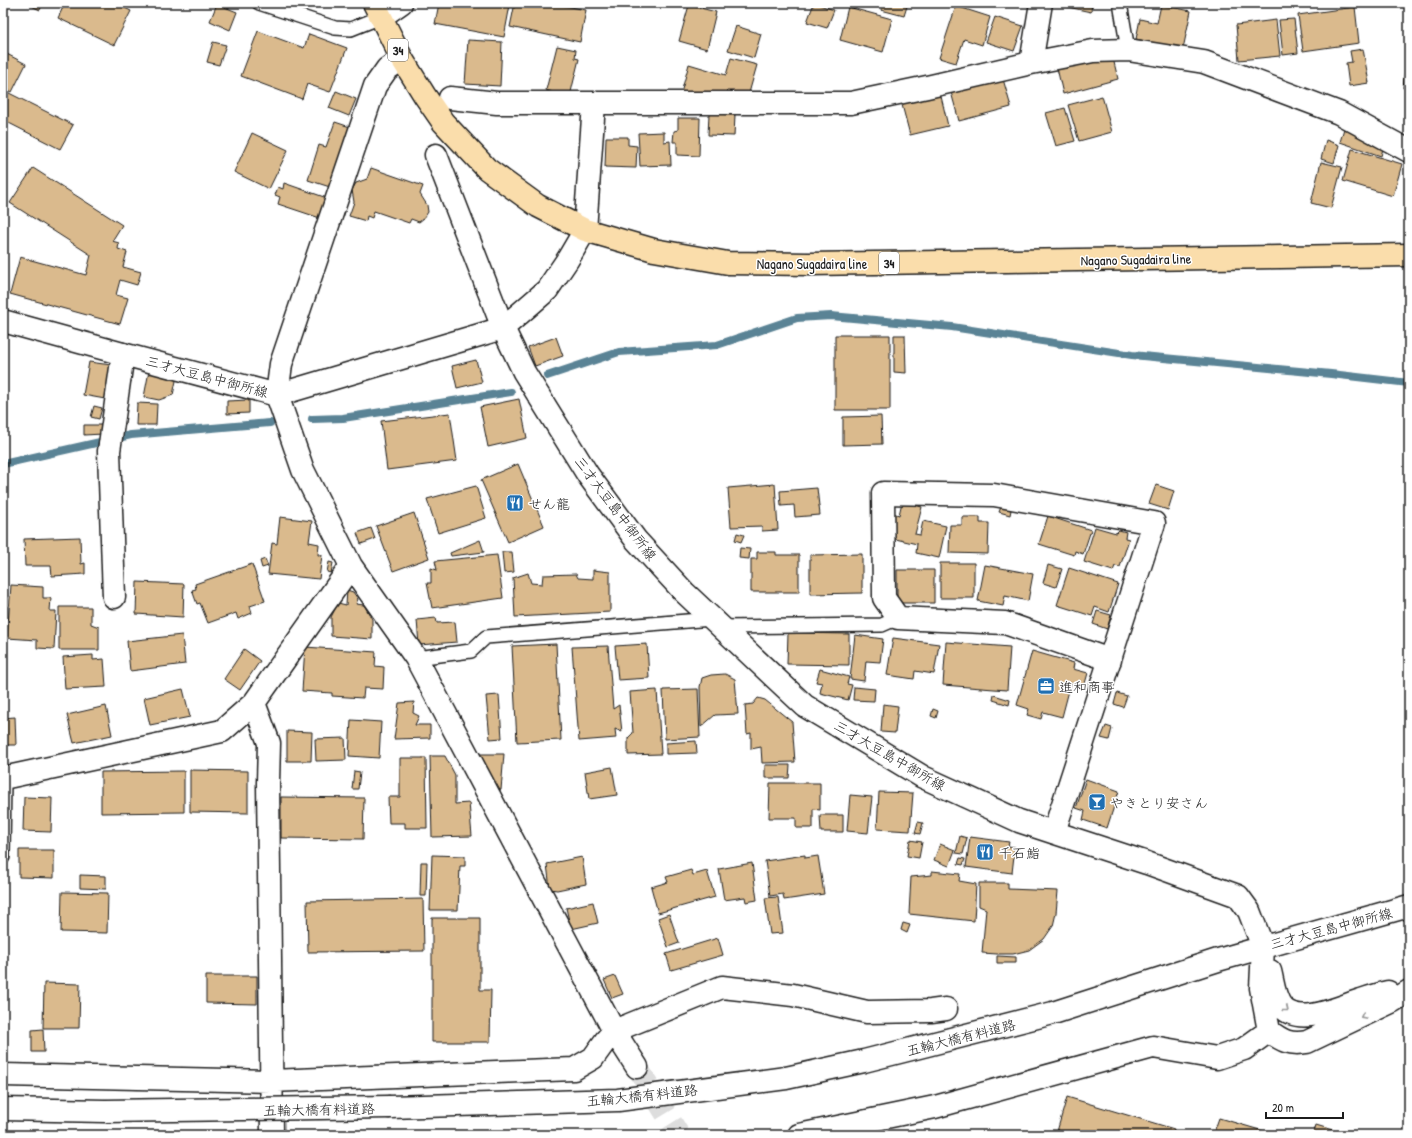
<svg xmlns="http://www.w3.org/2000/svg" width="1412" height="1138" font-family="'Patrick Hand','Klee One',sans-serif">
  <rect width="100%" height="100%" fill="#fff"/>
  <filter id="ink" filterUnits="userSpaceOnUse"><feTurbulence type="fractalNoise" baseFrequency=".025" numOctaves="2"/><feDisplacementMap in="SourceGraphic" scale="8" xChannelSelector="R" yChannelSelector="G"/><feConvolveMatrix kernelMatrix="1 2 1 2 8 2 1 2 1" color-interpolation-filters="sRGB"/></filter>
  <g filter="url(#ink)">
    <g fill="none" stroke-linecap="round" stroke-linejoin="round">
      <path stroke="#5a8395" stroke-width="8" d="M 547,376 L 619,352 L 717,345 L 797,318 L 831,316 L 952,327 L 1132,355 L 1331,374 L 1409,383
        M 312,419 L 343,418 L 511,392
        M 3,464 L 131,435 L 270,423"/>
    </g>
    <path fill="#daba8d" stroke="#1c1c1c" d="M 25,3 L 43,3 L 40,10 Z
      M 65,3 L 115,3 L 131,11 L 114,45 L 58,18 Z
      M 439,3 L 502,3 L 510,5 L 504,37 L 435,24 Z
      M 515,3 L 562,3 L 561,5 L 586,10 L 580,42 L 510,27 Z
      M 814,3 L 834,10 L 827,28 L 807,22 Z
      M 883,3 L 908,3 L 904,16 L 881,10 Z
      M 1049,3 L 1092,3 L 1091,12 Z
      M 217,4 L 237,12 L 230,30 L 210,21 Z
      M 689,5 L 716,12 L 707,49 L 679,41 Z
      M 1161,5 L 1191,11 L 1183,49 L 1136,39 L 1140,19 L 1157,23 Z
      M 956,6 L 990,17 L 982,45 L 964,39 L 956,63 L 939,58 Z
      M 848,7 L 892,19 L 883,52 L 840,40 Z
      M 1355,7 L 1359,43 L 1303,51 L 1298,15 Z
      M 995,17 L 1023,26 L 1014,51 L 986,42 Z
      M 1294,19 L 1298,53 L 1283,55 L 1279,20 Z
      M 1276,20 L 1280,56 L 1239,60 L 1236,25 Z
      M 736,26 L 761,34 L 754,58 L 728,50 Z
      M 258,31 L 304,48 L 309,34 L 347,48 L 330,92 L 307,84 L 302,99 L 241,76 Z
      M 468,40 L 502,42 L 500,86 L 465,84 Z
      M 213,42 L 226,45 L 219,65 L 207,62 Z
      M 557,46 L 576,50 L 575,58 L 579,59 L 570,96 L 546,90 Z
      M 1407,47 L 1409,47 L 1409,88 L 1403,88 Z
      M 1363,49 L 1369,83 L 1349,86 L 1346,63 L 1352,62 L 1350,51 Z
      M 3,52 L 26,64 L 12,92 L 3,87 Z
      M 1112,54 L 1118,79 L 1063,94 L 1057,68 Z
      M 731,58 L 757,65 L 749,93 L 681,93 L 689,64 L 726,75 Z
      M 1003,79 L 1011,107 L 959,121 L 951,92 Z
      M 336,91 L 356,99 L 349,116 L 329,108 Z
      M 7,92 L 73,125 L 60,149 L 3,120 L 3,101 Z
      M 940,92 L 948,126 L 910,135 L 901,101 Z
      M 1102,96 L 1112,132 L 1079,141 L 1068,105 Z
      M 1065,108 L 1075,141 L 1056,146 L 1046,113 Z
      M 709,114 L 735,115 L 734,136 L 708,135 Z
      M 678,118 L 700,118 L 699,156 L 677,155 L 677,142 L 673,142 L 674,131 L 678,130 Z
      M 335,122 L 350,127 L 330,187 L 308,180 L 319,145 L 326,147 Z
      M 1345,125 L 1384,145 L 1381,156 L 1340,142 Z
      M 664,132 L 664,142 L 670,141 L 671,165 L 640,166 L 638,133 Z
      M 252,133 L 288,150 L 269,189 L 234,172 Z
      M 606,137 L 628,137 L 628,145 L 637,146 L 636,168 L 605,167 Z
      M 1326,140 L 1339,145 L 1334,163 L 1321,159 Z
      M 1352,149 L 1402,164 L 1393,196 L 1343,181 Z
      M 1321,162 L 1342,167 L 1331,208 L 1311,203 Z
      M 33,168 L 122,225 L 112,241 L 119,243 L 118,249 L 127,252 L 123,267 L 141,272 L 137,285 L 120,280 L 116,295 L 128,298 L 120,324 L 10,294 L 20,257 L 86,275 L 91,255 L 10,203 Z
      M 371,168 L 423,186 L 420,194 L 427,205 L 428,212 L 424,218 L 419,222 L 411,219 L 409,223 L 374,211 L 372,218 L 367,216 L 366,221 L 349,216 L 354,202 L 352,190 L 356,183 L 367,179 Z
      M 284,183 L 327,198 L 320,218 L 278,204 L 280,197 L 275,195 L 278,187 L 283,189 Z
      M 835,335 L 890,335 L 890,410 L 835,410 Z
      M 894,335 L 905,335 L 906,373 L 894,372 Z
      M 556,337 L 563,356 L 535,366 L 528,347 Z
      M 476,360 L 482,382 L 457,388 L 452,366 Z
      M 89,362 L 111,365 L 105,399 L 83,395 Z
      M 149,371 L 177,376 L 173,395 L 159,400 L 144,397 Z
      M 519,399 L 527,438 L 488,447 L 480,407 Z
      M 249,400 L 249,413 L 227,414 L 227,401 Z
      M 137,403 L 157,404 L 156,425 L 136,425 Z
      M 94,406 L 102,408 L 99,419 L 91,417 Z
      M 450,413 L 457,461 L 387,470 L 381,421 Z
      M 881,416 L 882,444 L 843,445 L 843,417 Z
      M 84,425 L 102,425 L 103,434 L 84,435 Z
      M 518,464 L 544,526 L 508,542 L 481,480 Z
      M 775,484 L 778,530 L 762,531 L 762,526 L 731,527 L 728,488 Z
      M 1156,485 L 1174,491 L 1168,510 L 1149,504 Z
      M 476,486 L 486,518 L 438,533 L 427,499 Z
      M 817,488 L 820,515 L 795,517 L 794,505 L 781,506 L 780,491 Z
      M 902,502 L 922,507 L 915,534 L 920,535 L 923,521 L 946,526 L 939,558 L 916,553 L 917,544 L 887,537 L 893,513 L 899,515 Z
      M 1001,507 L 1011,510 L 1010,515 L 999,512 Z
      M 414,513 L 429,558 L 393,571 L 376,526 Z
      M 1048,516 L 1091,530 L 1083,554 L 1075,551 L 1074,555 L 1039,544 Z
      M 280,517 L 312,521 L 309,542 L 319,544 L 318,555 L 322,555 L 319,579 L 268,574 L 272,543 L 277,544 Z
      M 962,517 L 980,517 L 980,523 L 989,523 L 988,554 L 949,553 L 950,525 L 962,525 Z
      M 1095,527 L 1116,533 L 1119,530 L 1126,532 L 1125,538 L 1129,539 L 1120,567 L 1115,566 L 1113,571 L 1084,562 Z
      M 371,528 L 375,539 L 361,544 L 357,533 Z
      M 737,533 L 744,535 L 741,542 L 735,540 Z
      M 80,537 L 81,564 L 85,563 L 85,574 L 52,576 L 51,566 L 25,566 L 24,539 Z
      M 480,540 L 484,552 L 451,556 L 450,553 Z
      M 740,548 L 750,549 L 749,559 L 739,558 Z
      M 502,552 L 512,552 L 514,572 L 504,573 Z
      M 757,552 L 776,552 L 776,555 L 799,555 L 799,592 L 751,592 L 751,559 L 757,559 Z
      M 862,554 L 862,593 L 810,594 L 810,555 Z
      M 497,555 L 503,598 L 432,608 L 427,583 L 431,583 L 431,568 L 437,570 L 435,561 Z
      M 265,559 L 268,566 L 262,568 L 260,561 Z
      M 329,562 L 333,563 L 331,573 L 327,572 Z
      M 940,563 L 974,563 L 974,598 L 940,598 Z
      M 252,564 L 265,601 L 250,606 L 252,613 L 238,619 L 236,613 L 208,623 L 200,603 L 197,604 L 192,590 L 196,589 L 195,584 Z
      M 985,565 L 1033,574 L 1028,601 L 1005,596 L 1003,606 L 978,601 Z
      M 1048,565 L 1062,569 L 1056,587 L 1043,583 Z
      M 1069,568 L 1118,584 L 1109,612 L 1095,607 L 1092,616 L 1057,605 Z
      M 593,570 L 610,572 L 610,612 L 515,617 L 513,578 L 528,573 L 531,583 L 542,584 L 543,575 L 576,574 L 578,578 L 593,579 Z
      M 897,570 L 934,570 L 934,603 L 897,603 Z
      M 137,582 L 184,584 L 183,617 L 136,614 Z
      M 11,585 L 43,587 L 43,598 L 51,598 L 50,611 L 56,611 L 54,649 L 37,648 L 37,640 L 7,638 Z
      M 347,590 L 353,592 L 358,599 L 356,604 L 364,605 L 372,619 L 372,639 L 331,636 L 331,617 L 338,603 L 346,605 Z
      M 59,607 L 91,607 L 91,624 L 99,627 L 99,650 L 59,650 Z
      M 1097,611 L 1111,615 L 1107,629 L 1093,624 Z
      M 436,618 L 437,623 L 455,622 L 457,642 L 419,645 L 417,620 Z
      M 788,633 L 849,634 L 849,665 L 787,664 Z
      M 182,635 L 185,664 L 130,671 L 127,641 Z
      M 855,635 L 883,639 L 880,662 L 866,661 L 864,681 L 850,679 Z
      M 893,638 L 939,644 L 934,674 L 915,671 L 914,679 L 887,675 Z
      M 946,642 L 1010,647 L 1007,690 L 943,685 Z
      M 556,644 L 561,740 L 517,742 L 512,646 Z
      M 647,644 L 649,678 L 618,680 L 615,646 Z
      M 608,646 L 613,709 L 619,705 L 622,732 L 615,729 L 616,738 L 579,741 L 572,647 Z
      M 305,647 L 376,652 L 375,666 L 384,667 L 383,689 L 364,688 L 363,698 L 332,696 L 332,693 L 302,691 Z
      M 244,649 L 260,661 L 240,690 L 224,679 Z
      M 1032,651 L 1074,663 L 1073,669 L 1088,673 L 1084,687 L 1071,683 L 1062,717 L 1043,712 L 1041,719 L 1027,715 L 1029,709 L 1017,705 Z
      M 93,655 L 93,660 L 104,659 L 106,687 L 65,689 L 63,657 Z
      M 820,669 L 849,677 L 847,684 L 852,685 L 848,700 L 820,693 L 822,683 L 816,682 Z
      M 725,674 L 735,679 L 738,714 L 715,715 L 701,727 L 700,687 L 702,678 L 711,675 Z
      M 854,687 L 875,689 L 874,701 L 853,700 Z
      M 183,689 L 190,717 L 150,725 L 144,698 Z
      M 698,689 L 700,737 L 665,739 L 663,690 Z
      M 657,690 L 661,754 L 628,755 L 628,738 L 633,733 L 630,692 Z
      M 1117,693 L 1127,696 L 1123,707 L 1114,704 Z
      M 499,695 L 502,738 L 490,739 L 486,696 Z
      M 994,695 L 1010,700 L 1009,705 L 993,700 Z
      M 758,698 L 765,700 L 792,722 L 795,762 L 762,763 L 761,747 L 751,749 L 751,733 L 747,734 L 745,705 L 753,704 Z
      M 414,702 L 413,713 L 419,716 L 415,725 L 430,725 L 430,738 L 394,739 L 399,703 Z
      M 883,704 L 898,706 L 895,733 L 881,732 Z
      M 106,706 L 112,735 L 74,743 L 67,715 Z
      M 933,709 L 938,711 L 936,718 L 931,716 Z
      M 15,717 L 16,745 L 3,745 L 3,718 Z
      M 351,720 L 381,722 L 379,758 L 349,756 Z
      M 1106,726 L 1112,728 L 1109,740 L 1101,738 Z
      M 287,731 L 312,732 L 311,761 L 287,761 Z
      M 345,738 L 346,760 L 316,761 L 315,739 Z
      M 696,741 L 697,753 L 666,754 L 666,743 Z
      M 475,754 L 504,754 L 501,790 L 495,790 Z
      M 430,756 L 445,756 L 455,775 L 455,804 L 469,803 L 472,836 L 432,837 Z
      M 400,758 L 426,758 L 427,828 L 405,828 L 405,823 L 389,823 L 388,797 L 400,797 Z
      M 765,765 L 790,765 L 789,778 L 765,778 Z
      M 612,767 L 617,795 L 589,799 L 585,772 Z
      M 190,770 L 248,771 L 248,813 L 190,812 Z
      M 184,771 L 184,812 L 101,813 L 101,772 Z
      M 354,771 L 360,772 L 358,789 L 352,789 Z
      M 1086,779 L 1119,791 L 1107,828 L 1083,820 L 1085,811 L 1076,808 Z
      M 770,783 L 820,783 L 820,810 L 813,809 L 813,828 L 796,828 L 796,818 L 769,818 Z
      M 879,792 L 913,793 L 910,831 L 877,829 Z
      M 850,795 L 872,797 L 868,833 L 847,831 Z
      M 24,797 L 52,798 L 51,832 L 23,831 Z
      M 281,797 L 364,798 L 363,839 L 281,838 Z
      M 820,815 L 843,815 L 843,832 L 821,832 Z
      M 918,822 L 923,823 L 920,834 L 915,833 Z
      M 960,836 L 967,838 L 963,854 L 956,853 Z
      M 970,837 L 1009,842 L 1008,846 L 1015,847 L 1012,873 L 966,867 Z
      M 910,840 L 922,842 L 919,858 L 907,856 Z
      M 940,844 L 955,850 L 949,866 L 934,860 Z
      M 19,850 L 54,850 L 54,878 L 19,877 Z
      M 432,855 L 465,856 L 465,866 L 460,866 L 458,910 L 430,910 Z
      M 805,855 L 805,858 L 818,856 L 824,894 L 784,900 L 783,894 L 770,896 L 765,861 Z
      M 582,857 L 586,884 L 557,890 L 550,889 L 547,864 Z
      M 960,858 L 965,859 L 963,865 L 958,864 Z
      M 421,862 L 427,862 L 426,896 L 420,896 Z
      M 752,863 L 757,900 L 746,902 L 745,897 L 724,900 L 719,869 Z
      M 691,870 L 693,875 L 707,871 L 715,897 L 658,913 L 651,887 L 668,882 L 666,877 Z
      M 932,871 L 960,874 L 959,881 L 976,884 L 974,921 L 909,914 L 911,877 L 932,875 Z
      M 80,875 L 106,876 L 106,889 L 80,888 Z
      M 979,883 L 1008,883 L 1008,889 L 1058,891 L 1056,913 L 1053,926 L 1044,939 L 1029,950 L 1013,954 L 997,954 L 982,953 L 986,909 L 979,906 Z
      M 62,892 L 108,893 L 107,933 L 61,932 Z
      M 778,897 L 783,933 L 770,934 L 765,898 Z
      M 423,899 L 424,951 L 308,952 L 307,901 Z
      M 593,902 L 598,923 L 571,929 L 566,908 Z
      M 669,914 L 679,943 L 668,947 L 658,918 Z
      M 432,918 L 480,918 L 480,990 L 491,990 L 490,1042 L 432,1042 Z
      M 903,923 L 910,925 L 907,933 L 901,930 Z
      M 718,938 L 723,955 L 671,970 L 666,954 Z
      M 997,956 L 1016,957 L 1016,963 L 997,963 Z
      M 206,976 L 257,976 L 257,1004 L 206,1003 Z
      M 615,976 L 623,994 L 612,998 L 604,980 Z
      M 44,983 L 80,984 L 79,1028 L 43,1028 Z
      M 43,1029 L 44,1052 L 32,1052 L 32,1030 Z
      M 1067,1097 L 1174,1129 L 1173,1135 L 1056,1135 Z
      M 1219,1118 L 1277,1135 L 1213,1135 Z
      M 1316,1125 L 1349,1135 L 1313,1135 Z"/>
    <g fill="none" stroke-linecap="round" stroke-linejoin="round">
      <path stroke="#ddd" stroke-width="22" stroke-dasharray="22 11" stroke-linecap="butt" d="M 637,1067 L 679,1135"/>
      <defs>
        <path id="service" d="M 259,3 L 335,28 L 351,29 L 381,17
          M 1120,3 L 1128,50
          M 721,627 L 882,625 L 898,618
          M 416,658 L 471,651 L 486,637 L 712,619
          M 3,857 L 4,778"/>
        <path id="minor" d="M 381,17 L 401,3
          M 402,59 L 387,69 L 375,86 L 281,364 L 277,395 L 303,470 L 351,566 L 416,658 L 614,1031 L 637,1067
          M 1031,63 L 1041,3
          M 450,98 L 497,103 L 851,103 L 927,87 L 1031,63 L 1093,51 L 1128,50 L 1204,62 L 1339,113 L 1409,151
          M 436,155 L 503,328
          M 585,230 L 594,104
          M 114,597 L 109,451 L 123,354
          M 254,703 L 269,743 L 268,783 L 272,1135
          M 3,778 L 222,731 L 254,703 L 351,566
          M 1054,832 L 1154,523 L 994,495 L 883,493 L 884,598 L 898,618 L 1005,623 L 1110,660
          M 1263,947 L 1261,988 L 1269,1031 C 1282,1041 1290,1045 1307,1042 L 1393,1001 L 1409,991
          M 1270,971 C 1273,982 1274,998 1282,1007 C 1300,1027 1341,1006 1361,1000 C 1370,997 1379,994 1388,992
          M 3,1075 L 271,1081 L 574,1069 L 593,1058 L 606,1040 L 614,1031 L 722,987 L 793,995 L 867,1012 L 931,1011 L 946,1009
          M 799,1135 L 935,1107 L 1153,1047 L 1217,1058 L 1244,1049 L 1269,1031"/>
        <path id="secondary" d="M 3,321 L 123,354 L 277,395 L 503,328 L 547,290 L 568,259 L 585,230
          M 503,328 L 524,372 L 588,475 L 636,540 L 684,592 L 805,706 L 923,777 L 1019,821 L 1147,863 L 1238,896 L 1249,911 L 1263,947
          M 390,1107 L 618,1100 L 786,1078 L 864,1061 L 1053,1013 L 1218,960 L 1409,906"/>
        <path id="primary" d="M 374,3 L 402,59 L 425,96 L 443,122 L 487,169 L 538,206 L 585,230 L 654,250 L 728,263 L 809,264 L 1409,255"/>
      </defs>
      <use href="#service" stroke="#1c1c1c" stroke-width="16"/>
      <use href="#minor" stroke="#1c1c1c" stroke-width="25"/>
      <use href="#secondary" stroke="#1c1c1c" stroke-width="25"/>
      <use href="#primary" stroke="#1c1c1c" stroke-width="25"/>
      <use href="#service" stroke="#fff" stroke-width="13"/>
      <use href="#minor" stroke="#fff" stroke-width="22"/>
      <use href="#secondary" stroke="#fff" stroke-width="22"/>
      <use href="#primary" stroke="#faddab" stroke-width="22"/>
      <defs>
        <path id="secondary-bridge" d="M 3,1109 L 105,1111 L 390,1107"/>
      </defs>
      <use href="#secondary-bridge" stroke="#1c1c1c" stroke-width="25" stroke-linecap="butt"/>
      <use href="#secondary-bridge" stroke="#fff" stroke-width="22"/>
    </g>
    <defs><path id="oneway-chevron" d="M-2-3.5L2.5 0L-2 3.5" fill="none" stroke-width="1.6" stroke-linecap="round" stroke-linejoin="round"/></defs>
    <g stroke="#999">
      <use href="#oneway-chevron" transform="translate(1286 1009) rotate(39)"/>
      <use href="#oneway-chevron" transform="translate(1363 1016) rotate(154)"/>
    </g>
  </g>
  <defs>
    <symbol id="restaurant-square" viewBox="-11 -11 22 22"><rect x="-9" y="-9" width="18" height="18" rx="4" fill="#1f6fb2" stroke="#fff"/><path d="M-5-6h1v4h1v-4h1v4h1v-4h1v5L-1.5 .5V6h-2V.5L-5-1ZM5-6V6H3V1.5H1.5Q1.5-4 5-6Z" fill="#fff"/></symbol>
    <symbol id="office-square" viewBox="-11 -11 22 22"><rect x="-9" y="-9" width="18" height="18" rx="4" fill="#1f6fb2" stroke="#fff"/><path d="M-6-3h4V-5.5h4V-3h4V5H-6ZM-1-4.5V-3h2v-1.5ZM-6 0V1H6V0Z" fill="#fff"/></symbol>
    <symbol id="bar-square" viewBox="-11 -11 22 22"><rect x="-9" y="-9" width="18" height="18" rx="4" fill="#1f6fb2" stroke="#fff"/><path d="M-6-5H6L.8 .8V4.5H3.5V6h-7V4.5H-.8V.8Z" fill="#fff"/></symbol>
  </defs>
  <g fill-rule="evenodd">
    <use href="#restaurant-square" x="505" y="493" width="20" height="20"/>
    <use href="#office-square" x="1036" y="676" width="20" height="20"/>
    <use href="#bar-square" x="1087" y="792" width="20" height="20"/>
    <use href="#restaurant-square" x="975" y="842" width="20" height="20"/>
  </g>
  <g text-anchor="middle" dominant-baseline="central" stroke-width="3" stroke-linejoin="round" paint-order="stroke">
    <g fill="#fff" stroke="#606060" stroke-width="1">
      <rect x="388" y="39" width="20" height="22" rx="3"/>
      <rect x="879" y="252" width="20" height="22" rx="3"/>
    </g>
    <g font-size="13" font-weight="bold" fill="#1c1c1c">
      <text x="398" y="50">34</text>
      <text x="889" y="263">34</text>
    </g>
    <g font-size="14" fill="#1c1c1c" stroke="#fff">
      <text transform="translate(1136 259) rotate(-1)">Nagano Sugadaira line</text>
      <text x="812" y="263">Nagano Sugadaira line</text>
      <text transform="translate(207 376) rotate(15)">三才大豆島中御所線</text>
      <text transform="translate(616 508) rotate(53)">三才大豆島中御所線</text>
      <text transform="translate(890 755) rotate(30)">三才大豆島中御所線</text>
      <text transform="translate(1331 928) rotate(-15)">三才大豆島中御所線</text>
      <text transform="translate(961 1037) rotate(-14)">五輪大橋有料道路</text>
      <text transform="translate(642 1095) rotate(-6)">五輪大橋有料道路</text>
      <text transform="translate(319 1109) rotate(-1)">五輪大橋有料道路</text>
    </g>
    <g font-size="14" fill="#1c1c1c" stroke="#fff" text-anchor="start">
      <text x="528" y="503">せん龍</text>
      <text x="1059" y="686">進和商事</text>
      <text x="1110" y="802">やきとり安さん</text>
      <text x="998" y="852">千石鮨</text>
    </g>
  </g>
  <rect width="1412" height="1138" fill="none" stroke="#fff" stroke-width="16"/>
  <rect x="8" y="8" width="1396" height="1122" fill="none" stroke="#1c1c1c" stroke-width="1.5" filter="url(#ink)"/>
  <path d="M1266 1112v6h77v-6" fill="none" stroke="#1c1c1c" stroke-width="2"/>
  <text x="1272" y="1112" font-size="12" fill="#1c1c1c" stroke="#ffffff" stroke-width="3" paint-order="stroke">20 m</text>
</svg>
